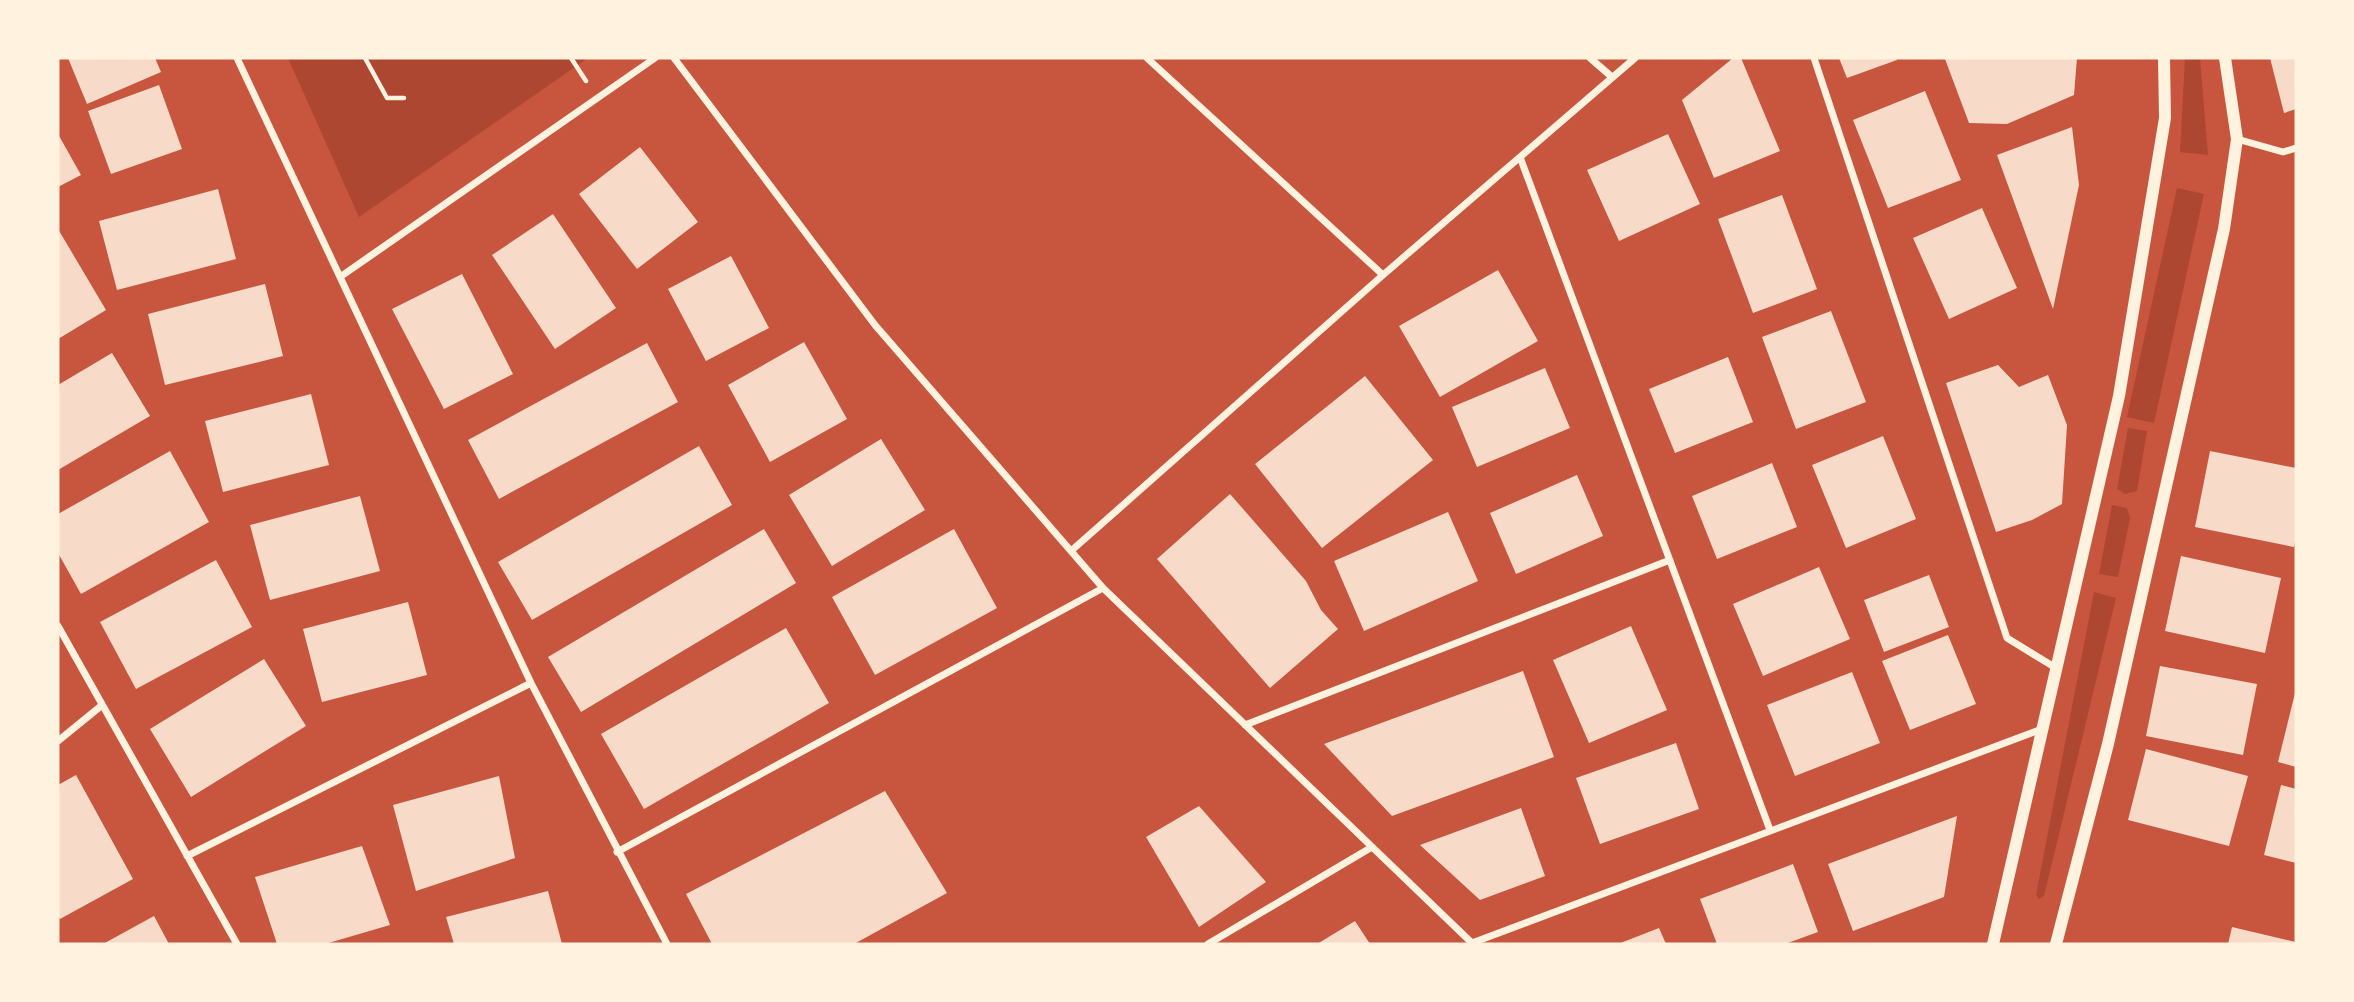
<svg xmlns="http://www.w3.org/2000/svg" width="2354" height="1002" font-family="'Golos Text',sans-serif">
  <rect width="100%" height="100%" fill="#c8553d"/>
  <path fill="#ae4732" d="M 288,58 L 588,58 L 359,217 Z
    M 2185,58 L 2200,58 L 2208,155 L 2180,152 Z
    M 2177,188 L 2204,194 L 2154,423 L 2127,417 Z
    M 2128,428 L 2147,431 L 2137,491 L 2125,494 L 2117,489 Z
    M 2112,505 L 2127,508 L 2130,518 L 2118,577 L 2099,574 Z
    M 2094,592 L 2116,598 L 2044,896 L 2039,899 L 2036,895 Z"/>
  <path fill="#f7dbc8" d="M 68,58 L 155,58 L 161,72 L 87,104 Z
    M 1733,58 L 1741,58 L 1780,151 L 1714,178 L 1682,100 Z
    M 1839,58 L 1896,58 L 1897,60 L 1847,78 Z
    M 2077,58 L 2074,95 L 2007,124 L 1969,123 L 1945,59 Z
    M 2270,58 L 2296,58 L 2296,109 L 2284,113 Z
    M 159,85 L 182,149 L 111,174 L 88,111 Z
    M 1925,91 L 1961,180 L 1888,208 L 1853,120 Z
    M 2072,127 L 2079,185 L 2053,309 L 1997,155 Z
    M 58,134 L 81,175 L 58,187 Z
    M 1668,134 L 1700,204 L 1619,241 L 1587,170 Z
    M 640,147 L 698,222 L 637,269 L 579,194 Z
    M 218,189 L 236,259 L 117,290 L 99,221 Z
    M 1782,195 L 1817,289 L 1753,313 L 1718,219 Z
    M 1982,208 L 2017,288 L 1949,319 L 1913,238 Z
    M 553,214 L 616,308 L 555,349 L 492,255 Z
    M 58,229 L 106,310 L 58,339 Z
    M 731,256 L 769,328 L 706,361 L 668,289 Z
    M 1498,270 L 1538,341 L 1440,397 L 1399,326 Z
    M 462,274 L 513,374 L 444,409 L 392,309 Z
    M 265,284 L 283,356 L 165,385 L 148,314 Z
    M 1831,311 L 1866,402 L 1796,429 L 1762,337 Z
    M 804,342 L 847,419 L 770,462 L 728,385 Z
    M 647,343 L 678,402 L 499,499 L 468,440 Z
    M 112,353 L 150,416 L 58,470 L 58,385 Z
    M 1728,357 L 1753,422 L 1675,453 L 1649,389 Z
    M 1998,365 L 2019,387 L 2048,375 L 2067,425 L 2062,504 L 2032,520 L 1996,532 L 1946,383 Z
    M 1545,368 L 1570,428 L 1477,467 L 1452,407 Z
    M 1365,376 L 1433,460 L 1322,548 L 1255,464 Z
    M 311,394 L 329,465 L 223,492 L 205,421 Z
    M 1883,436 L 1916,519 L 1846,548 L 1812,465 Z
    M 881,439 L 925,510 L 832,566 L 789,495 Z
    M 699,446 L 732,505 L 532,620 L 498,562 Z
    M 170,451 L 209,522 L 81,594 L 58,553 L 58,514 Z
    M 2210,451 L 2296,468 L 2296,537 L 2294,547 L 2195,527 Z
    M 1772,463 L 1797,527 L 1717,559 L 1692,496 Z
    M 1577,475 L 1603,536 L 1516,574 L 1490,513 Z
    M 1230,494 L 1306,581 L 1321,610 L 1338,629 L 1270,688 L 1157,559 Z
    M 360,496 L 380,571 L 270,600 L 250,525 Z
    M 1448,512 L 1478,581 L 1364,631 L 1334,561 Z
    M 764,529 L 796,583 L 581,712 L 548,657 Z
    M 954,529 L 997,608 L 875,675 L 832,597 Z
    M 2181,556 L 2281,578 L 2265,653 L 2165,631 Z
    M 216,560 L 252,627 L 136,689 L 100,622 Z
    M 1819,567 L 1850,639 L 1763,676 L 1733,604 Z
    M 1929,575 L 1949,627 L 1884,652 L 1864,600 Z
    M 408,602 L 427,675 L 322,702 L 303,629 Z
    M 1631,626 L 1667,710 L 1589,743 L 1553,660 Z
    M 786,628 L 829,703 L 644,809 L 601,734 Z
    M 1948,635 L 1976,704 L 1910,730 L 1882,661 Z
    M 264,659 L 306,726 L 191,797 L 150,729 Z
    M 2160,666 L 2257,684 L 2243,755 L 2146,736 Z
    M 1523,671 L 1554,757 L 1392,816 L 1324,744 Z
    M 1852,672 L 1880,743 L 1795,776 L 1767,705 Z
    M 2295,693 L 2296,693 L 2296,767 L 2278,762 Z
    M 1676,743 L 1699,809 L 1600,844 L 1576,778 Z
    M 2146,749 L 2248,776 L 2229,846 L 2128,820 Z
    M 76,775 L 133,879 L 60,919 L 58,915 L 58,785 Z
    M 499,776 L 515,858 L 416,891 L 393,805 Z
    M 2281,785 L 2296,789 L 2296,863 L 2264,855 Z
    M 885,791 L 947,893 L 854,944 L 712,944 L 686,894 Z
    M 1199,806 L 1266,882 L 1199,927 L 1146,837 Z
    M 1521,808 L 1545,876 L 1480,900 L 1420,845 Z
    M 1957,816 L 1944,897 L 1853,931 L 1828,864 Z
    M 362,846 L 390,925 L 325,944 L 277,944 L 255,877 Z
    M 1793,864 L 1818,932 L 1785,944 L 1717,944 L 1700,899 Z
    M 548,891 L 562,944 L 454,944 L 446,917 Z
    M 154,916 L 169,944 L 103,944 Z
    M 1355,921 L 1370,944 L 1317,944 Z
    M 2232,927 L 2296,942 L 2296,944 L 2228,944 Z
    M 1659,928 L 1666,944 L 1618,944 Z"/>
  <g fill="none" stroke-linecap="round" stroke-linejoin="round">
    <path stroke="#fff3e0" stroke-width="4.5" d="M 365,58 L 387,98 L 404,98
      M 571,58 L 586,81"/>
    <path stroke="#fff3e0" stroke-width="7" d="M 237,58 L 531,683 L 667,944
      M 674,58 L 875,325 L 1103,588 L 1473,944
      M 1147,58 L 1383,275
      M 1590,58 L 1612,77
      M 1814,58 L 2007,638 L 2056,668
      M 2237,139 L 2283,152 L 2296,148
      M 1520,157 L 1770,830
      M 340,277 L 655,58
      M 1071,551 L 1383,275 L 1635,58
      M 58,626 L 237,944
      M 1245,725 L 1670,560
      M 58,741 L 101,706
      M 617,852 L 1103,588
      M 187,856 L 531,683
      M 1472,943 L 2042,729
      M 1208,944 L 1372,847"/>
    <path stroke="#fff3e0" stroke-width="12" d="M 1993,944 L 2119,396 L 2165,118 L 2164,58
      M 2056,944 L 2108,744 L 2224,229 L 2237,139 L 2225,58"/>
  </g>
  <rect width="2354" height="1002" fill="none" stroke="#fff3e0" stroke-width="119"/>
</svg>
